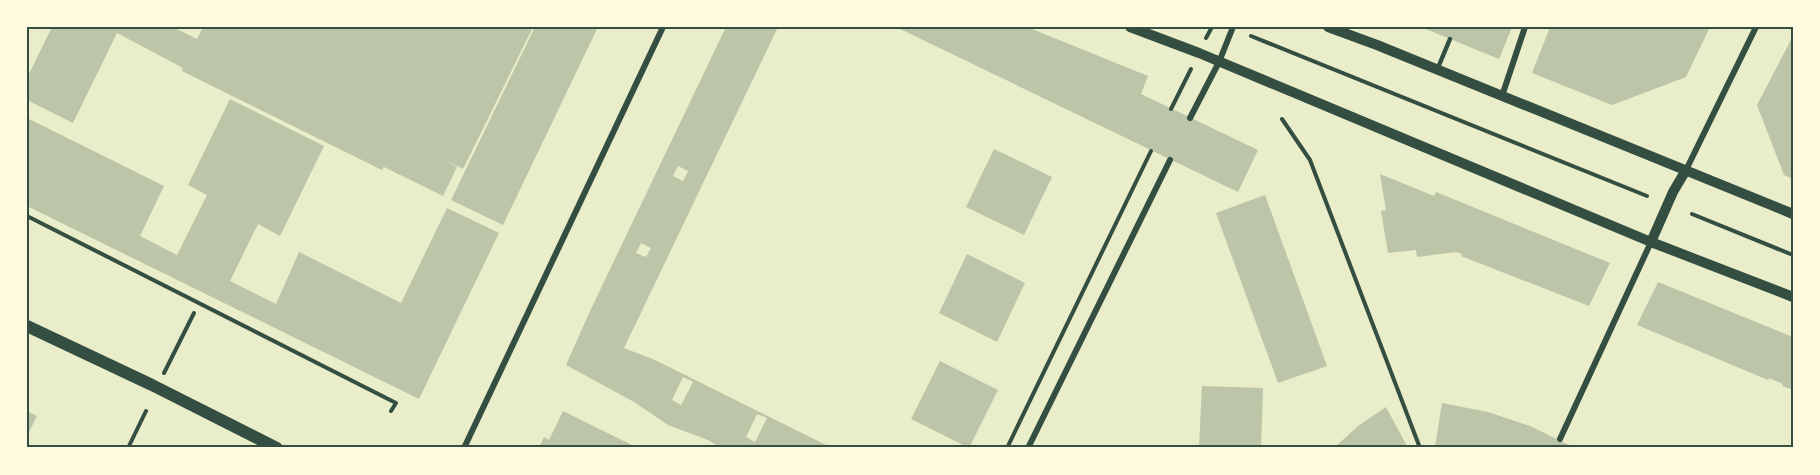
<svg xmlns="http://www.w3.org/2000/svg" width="1820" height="475" font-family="Bitter,serif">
  <rect width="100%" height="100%" fill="#e9edc9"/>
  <path fill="#bcc5a7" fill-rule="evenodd" d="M 52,27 L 178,27 L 177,29 L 197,39 L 203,27 L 533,27 L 463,169 L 443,159 L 457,167 L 443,196 L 384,167 L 382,170 L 182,71 L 183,68 L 117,33 L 73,123 L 27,100 L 27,78 Z
    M 535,27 L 598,27 L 503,225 L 451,200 Z
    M 726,27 L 778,27 L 624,348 L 655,360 L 832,448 L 721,448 L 708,440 L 668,425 L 634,402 L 566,365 L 590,311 ZM 678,166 L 688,171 L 683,181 L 673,176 ZM 641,243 L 651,248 L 646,257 L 636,253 ZM 683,377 L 693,382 L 681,405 L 672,400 ZM 757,414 L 767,418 L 755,442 L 746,437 Z
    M 896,27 L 1027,27 L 1148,76 L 1141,94 L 1258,150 L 1238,192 Z
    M 1421,27 L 1512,27 L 1499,59 Z
    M 1550,27 L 1710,27 L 1686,77 L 1612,105 L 1532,73 Z
    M 1793,36 L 1793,179 L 1784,175 L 1757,105 Z
    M 230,99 L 324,146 L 280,236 L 258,224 L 230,281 L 276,304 L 299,252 L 401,303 L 447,208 L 499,233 L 419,399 L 27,206 L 27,118 L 164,186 L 140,236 L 177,255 L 207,195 L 188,185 Z
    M 994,149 L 1052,177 L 1024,235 L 966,207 Z
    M 1380,174 L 1434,196 L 1436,192 L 1610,263 L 1589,306 L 1461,256 L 1462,254 L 1456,252 L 1417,257 L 1416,250 L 1388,253 L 1381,211 L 1386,210 Z
    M 1265,195 L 1327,366 L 1278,383 L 1216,213 Z
    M 967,254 L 1025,283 L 997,342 L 939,313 Z
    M 1658,282 L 1793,337 L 1793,390 L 1782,386 L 1783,384 L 1769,378 L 1768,380 L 1637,325 Z
    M 940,361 L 998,390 L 969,448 L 911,419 Z
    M 1202,386 L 1263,388 L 1261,448 L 1199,447 Z
    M 1442,403 L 1488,412 L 1530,426 L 1575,448 L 1435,447 Z
    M 1386,407 L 1408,448 L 1334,448 L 1358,426 Z
    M 27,411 L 37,416 L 27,436 Z
    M 563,411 L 638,448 L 539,448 L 544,437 L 549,440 Z"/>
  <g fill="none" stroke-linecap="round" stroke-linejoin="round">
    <path stroke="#344e41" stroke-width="4" d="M 1251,36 L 1647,196
      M 1206,38 L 1212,27
      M 1171,109 L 1191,69
      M 1282,119 L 1310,160 L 1420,448
      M 1692,214 L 1793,255
      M 27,216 L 396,403 L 391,411
      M 164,373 L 194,313
      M 128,448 L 146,411
      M 1007,448 L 1151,151"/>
    <path stroke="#344e41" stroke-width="4.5" d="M 1437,70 L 1450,39"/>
    <path stroke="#344e41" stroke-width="6" d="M 1502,96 L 1525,27
      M 1190,118 L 1219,62 L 1233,27
      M 1686,170 L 1756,27
      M 1560,439 L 1651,242
      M 464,448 L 663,27
      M 1028,448 L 1170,160"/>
    <path stroke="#344e41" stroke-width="10" d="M 1130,27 L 1199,53 L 1651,242 L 1793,297
      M 1328,27 L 1377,45 L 1793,214
      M 1651,242 L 1673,192 L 1686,170"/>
    <path stroke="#344e41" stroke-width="12" d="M 27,326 L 152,385 L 277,448"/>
  </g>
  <rect width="1820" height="475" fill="none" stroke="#fefae0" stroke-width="57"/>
  <rect x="28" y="28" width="1764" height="418" fill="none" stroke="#344e41" stroke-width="2"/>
</svg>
